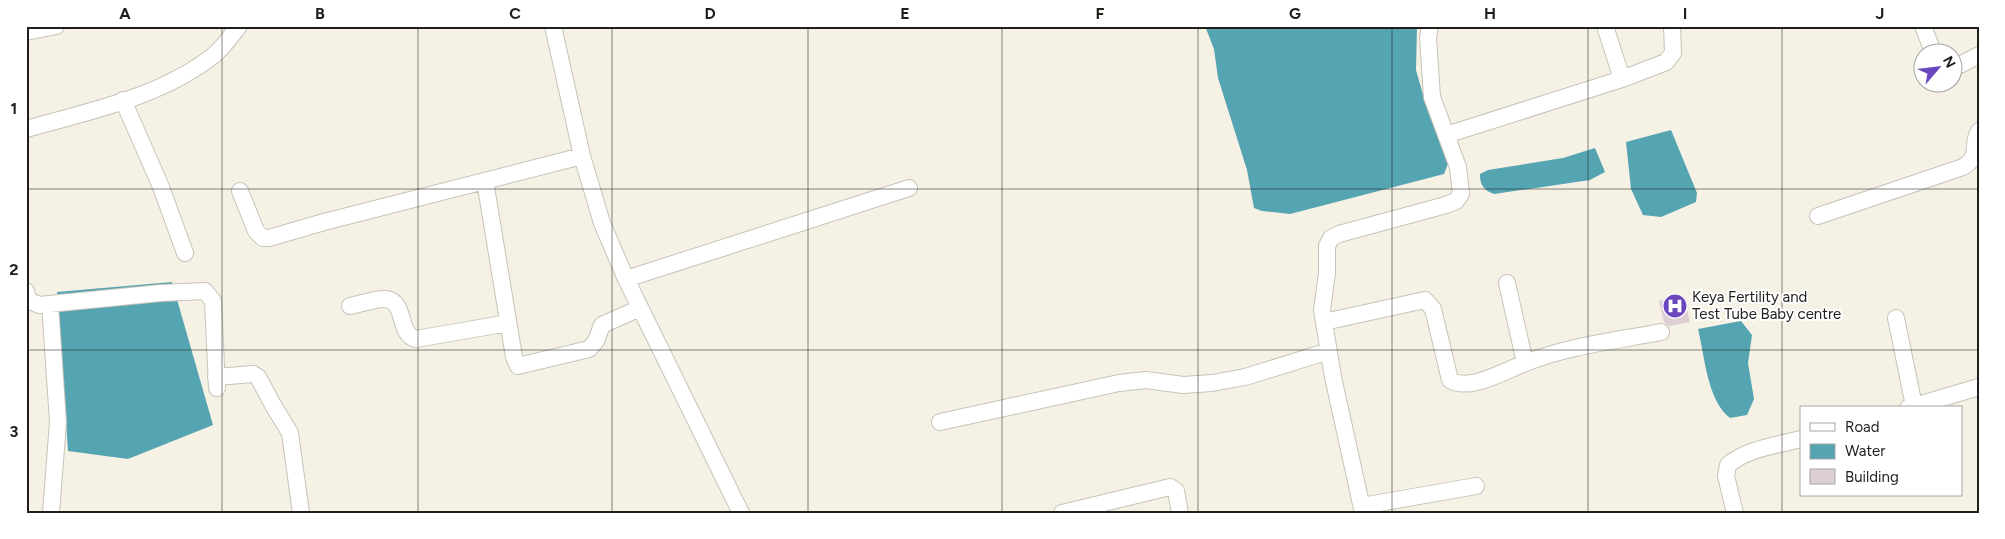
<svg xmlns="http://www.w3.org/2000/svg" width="2005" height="539" font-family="Figtree,sans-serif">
  <rect width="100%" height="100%" fill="#f5f1e5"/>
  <path fill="#55a4b1" d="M 1205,26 L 1417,26 L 1416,70 L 1424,98 L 1451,156 L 1444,174 L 1290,214 L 1262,211 L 1254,208 L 1247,170 L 1218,78 L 1214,49 Z
    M 1671,130 L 1697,193 L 1696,202 L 1661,217 L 1643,215 L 1631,189 L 1626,142 Z
    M 1595,148 L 1605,172 L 1590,180 L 1494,194 C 1484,190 1480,186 1480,174 L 1488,170 L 1563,158 Z
    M 172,282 L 213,425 L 128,459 L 68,451 L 57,292 Z
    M 1741,321 L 1752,335 L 1748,363 L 1754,399 L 1747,415 L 1730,418 C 1707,400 1705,357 1698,329 Z"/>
  <path fill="#ddcfd4" d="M 1684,296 L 1690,322 L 1669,326 L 1664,322 L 1659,301 Z"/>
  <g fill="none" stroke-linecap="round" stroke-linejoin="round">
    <defs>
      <path id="minor" d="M 553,26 L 582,156 L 602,223 L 626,279 L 741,513
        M 1605,26 L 1622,79
        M 1923,26 L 1933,52
        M 26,32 L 56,26
        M 1952,69 L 1979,55
        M 123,100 L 161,187 L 185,253
        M 26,129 C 90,111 161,97 214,55 C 223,48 231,36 239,26
        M 1446,135 L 1622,79 L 1666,62 L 1673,53 L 1672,26
        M 485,181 L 514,357 L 518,366 L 589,349 L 596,341 L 602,325 L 640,308
        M 240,191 L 256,231 L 263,238 L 269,238 L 324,222 L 582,156
        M 1818,216 L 1963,167 C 1982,155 1970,145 1979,131
        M 626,279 L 909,188
        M 1507,283 L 1525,363
        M 26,291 L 28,300 L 39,305 L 161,293 L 205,291 L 213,301 L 217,388
        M 50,304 L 58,422 L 51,513
        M 350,306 C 361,304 376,298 386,299 C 407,302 397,334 416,339 L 508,323
        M 1896,318 L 1914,406
        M 1324,322 L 1425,300 L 1433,309 L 1450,380 C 1469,392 1504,371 1523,364 C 1567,346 1614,341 1661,332
        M 216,377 L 253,374 L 258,377 L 273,405 L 290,433 L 301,513
        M 1908,408 L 1979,387
        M 940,422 L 1119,383 L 1146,380 L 1183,385 L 1212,383 L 1245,377 L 1329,351
        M 1362,506 L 1476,486
        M 1062,513 L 1170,487 L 1176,491 L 1180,513
        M 1363,513 L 1333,377 L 1322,310 L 1327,273 L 1327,246 L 1331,238 L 1339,234 L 1446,205 L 1456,201 L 1461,194 L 1458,167 L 1432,97 L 1428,38 L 1430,26
        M 1735,513 L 1726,476 L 1728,465 C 1746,449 1778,445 1801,439"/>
    </defs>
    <use href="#minor" stroke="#c7c3b8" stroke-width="18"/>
    <use href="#minor" stroke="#fff" stroke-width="16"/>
  </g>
  <path fill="none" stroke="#1f1e1a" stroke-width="1" stroke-opacity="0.55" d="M 222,26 L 222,513M 418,26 L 418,513M 612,26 L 612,513M 808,26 L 808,513M 1002,26 L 1002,513M 1198,26 L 1198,513M 1392,26 L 1392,513M 1588,26 L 1588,513M 1782,26 L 1782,513M 26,189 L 1979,189M 26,350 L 1979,350"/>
  <defs>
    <symbol id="hospital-disc" viewBox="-11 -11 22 22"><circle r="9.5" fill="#6a47bf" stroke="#fff"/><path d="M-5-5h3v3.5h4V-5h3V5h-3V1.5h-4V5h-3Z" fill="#fff"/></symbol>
  </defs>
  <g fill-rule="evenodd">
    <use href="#hospital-disc" x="1661" y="292" width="28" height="28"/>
  </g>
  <g text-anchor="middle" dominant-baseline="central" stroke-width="4" stroke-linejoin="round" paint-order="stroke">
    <g font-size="15" fill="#1f1e1a" stroke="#fff" text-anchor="start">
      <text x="1692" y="297">Keya Fertility and<tspan x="1692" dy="17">Test Tube Baby centre</tspan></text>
    </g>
  </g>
  <rect width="2005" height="539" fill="none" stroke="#ffffff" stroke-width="55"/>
  <rect x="1800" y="406" width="162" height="90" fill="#ffffff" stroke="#a5a5a3"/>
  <rect x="1810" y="423" width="25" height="8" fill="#ffffff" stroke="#a5a5a3"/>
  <text x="1845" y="432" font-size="15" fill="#1f1e1a">Road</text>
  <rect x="1810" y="444" width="25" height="15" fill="#55a4b1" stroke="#a5a5a3"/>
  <text x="1845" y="456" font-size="15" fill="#1f1e1a">Water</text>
  <rect x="1810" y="469" width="25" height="15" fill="#ddcfd4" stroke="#a5a5a3"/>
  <text x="1845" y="482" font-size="15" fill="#1f1e1a">Building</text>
  <g transform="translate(1938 68) rotate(62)"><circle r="24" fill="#ffffff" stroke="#a5a5a3"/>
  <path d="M0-4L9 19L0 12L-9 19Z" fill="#6a47bf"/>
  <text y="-8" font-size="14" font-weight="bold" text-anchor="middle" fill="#1f1e1a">N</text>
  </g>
  <rect x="28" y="28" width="1950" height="484" fill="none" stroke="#1f1e1a" stroke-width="2"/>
  <g font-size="16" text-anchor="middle" font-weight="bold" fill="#1f1e1a">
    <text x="125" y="19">A</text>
    <text x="320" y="19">B</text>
    <text x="515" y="19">C</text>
    <text x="710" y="19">D</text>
    <text x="905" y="19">E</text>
    <text x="1100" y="19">F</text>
    <text x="1295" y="19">G</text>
    <text x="1490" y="19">H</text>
    <text x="1685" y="19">I</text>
    <text x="1880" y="19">J</text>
    <text x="14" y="114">1</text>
    <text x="14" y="275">2</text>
    <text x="14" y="437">3</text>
  </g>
</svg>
